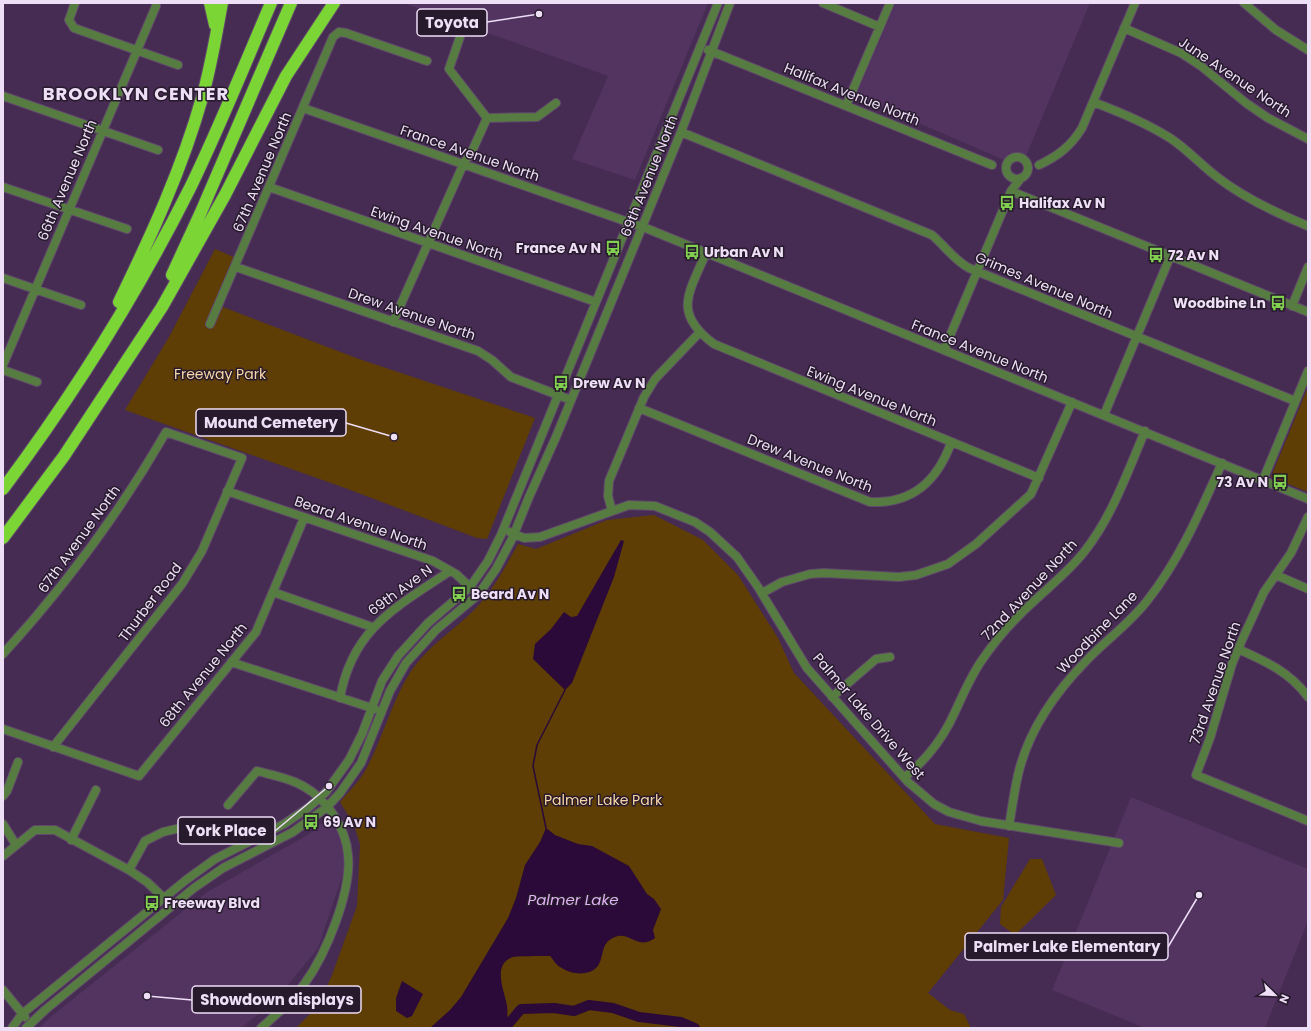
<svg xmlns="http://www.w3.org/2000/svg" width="1311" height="1031" font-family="Poppins,sans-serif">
  <rect width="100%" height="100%" fill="#462b52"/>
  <path fill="#533461" d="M 404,3 L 708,3 L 635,180 L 572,159 L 608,76 Z
    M 896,3 L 1090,3 L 1026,156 L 1014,154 L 1004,160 L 856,96 Z
    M 1131,797 L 1308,869 L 1308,921 L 1265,1028 L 1145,1028 L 1052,990 Z
    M 328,818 L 339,836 L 344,855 L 343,874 L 318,948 L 275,1001 L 241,1028 L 39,1028 L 49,1018 L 207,892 L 309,834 Z"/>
  <path fill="#5e3e04" d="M 215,249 L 236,258 L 215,304 L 359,359 L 535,418 L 487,539 L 477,538 L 345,488 L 125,410 L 169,337 Z
    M 1308,387 L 1308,492 L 1271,477 Z
    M 654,515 L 703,540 L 738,575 L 778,638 L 794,673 L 935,824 L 1009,838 L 1003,900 L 928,993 L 950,1010 L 964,1014 L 971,1028 L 296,1028 L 318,1006 L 332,975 L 357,906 L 360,844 L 354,825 L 340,802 C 348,792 359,782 365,771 C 383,739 391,702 411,671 C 428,646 453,631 474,610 C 493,591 505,567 518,544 L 536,549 L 607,520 Z
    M 1030,859 L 1042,859 L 1056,895 L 1015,935 L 1000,924 L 1001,907 Z"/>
  <path fill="#2b0938" d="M 621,540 L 624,541 L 614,577 L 572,683 L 565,690 L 533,659 L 535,644 L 551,629 L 564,612 L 571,617 L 577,616 Z
    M 546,828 L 555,835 L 578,844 L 592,846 L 629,866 L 647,894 L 654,899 L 661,909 L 653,930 L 655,938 C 637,951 630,931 615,937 C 599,943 605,958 597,967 C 588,977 570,974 560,967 C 556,965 553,959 550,956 C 545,956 517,956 513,957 C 491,964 505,992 507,1006 C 508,1013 507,1021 507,1028 L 430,1028 L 450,1010 L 461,997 L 508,918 L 516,898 L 525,865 L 540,842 Z
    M 402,981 L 423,994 L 412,1016 L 407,1018 L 396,1011 L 396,998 Z"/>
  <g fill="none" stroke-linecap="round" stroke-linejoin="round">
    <path stroke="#2b0938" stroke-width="1.5" d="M 546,828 L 533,766 L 537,745 L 565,690"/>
    <path stroke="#2b0938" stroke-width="10" d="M 505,1028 L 521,1009 L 554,1008 L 574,1011 L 589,1005 L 613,1008 L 639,1017 L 681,1022 L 695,1028"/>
    <defs>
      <path id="minor" d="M 75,3 L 69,20 L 74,28 L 178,65
        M 823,3 L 880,27
        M 1244,3 L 1276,30 L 1308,50
        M 1124,28 L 1181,53 L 1201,66 L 1246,103 L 1268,118 L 1308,139
        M 460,37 L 449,69 L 487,118
        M 708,50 L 992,165
        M 3,96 L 158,150
        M 1093,102 C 1120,112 1146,123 1170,138 C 1187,149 1201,165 1217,177 C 1244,198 1276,213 1308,226
        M 846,106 L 890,3
        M 303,108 L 648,229 L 1308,499
        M 487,118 L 537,117 L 556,103
        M 681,132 L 932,235 C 945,246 954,260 969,268 L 1295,401
        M1006 168a11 11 0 1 1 22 0a11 11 0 1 1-22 0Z
        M 1039,165 C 1058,156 1071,146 1082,128 L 1135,3
        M 3,187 L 127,229
        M 269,187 L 596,302
        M 1011,191 L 1308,312
        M 706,253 C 689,293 672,313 714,344 L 1039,478
        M 236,267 L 478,351 L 492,360 L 511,377 L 571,400
        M 3,278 L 81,305
        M 1292,306 L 1308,267
        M 393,322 L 463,165 L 473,149 L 487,118
        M 210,324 L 333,37 L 339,32 L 346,33 L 427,61
        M 944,350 L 1011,191 L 1021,178
        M 3,365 L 156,6
        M 3,370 L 37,382
        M 639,408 L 870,502 C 913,504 937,481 951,443
        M 1104,415 L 1170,257
        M 1263,480 L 1308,371
        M 227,491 L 433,561 L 456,574 L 473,590
        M 612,511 L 608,496 L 609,481 L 644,397 L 655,379 L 700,332
        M 1308,517 L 1291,553 L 1264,592 L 1242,640 L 1232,664 L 1210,738 L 1196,775 L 1308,821
        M 510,532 L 524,538 L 540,537 L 629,505 L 655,506 L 695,522 L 710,532 L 737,557 L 758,587 L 807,668 L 908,782 L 934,804 L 949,812 L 981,821 L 1119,843
        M 1276,575 L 1308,589
        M 273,592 L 372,627
        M 762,593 L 782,582 L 810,574 L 824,573 L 899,577 L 916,575 L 948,564 L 976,544 L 1031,494 L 1072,402
        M 1238,649 C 1265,661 1290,672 1308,697
        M 3,654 C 66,585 120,512 166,432 L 242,458 L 202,551 L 182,584 L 53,747
        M 231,662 L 375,709
        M 832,697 L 876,659 L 890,657
        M 340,698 C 352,629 396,607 450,571
        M 3,729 L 139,776 L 256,632 L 304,518
        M 905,777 C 922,763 938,745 949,724 C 960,703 968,680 982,660 C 997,638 1014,619 1034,601 C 1051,585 1069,571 1084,552 C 1112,517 1127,473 1145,431
        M 3,796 L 7,791 L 18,762
        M 228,805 L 257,771 C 272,775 290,778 303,786 C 327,799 346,828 348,855 C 352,891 326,954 305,983 C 293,1000 277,1014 261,1028
        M 3,824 L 16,845
        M 1009,826 C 1012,809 1014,792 1018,775 C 1028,731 1054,694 1085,662 C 1105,641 1129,624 1147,601 C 1180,559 1200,512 1222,463
        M 71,840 L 96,790
        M 3,856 L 35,830 L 55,830 L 129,870 L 147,882 L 166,900
        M 129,870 L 145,841 L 163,832 L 189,826
        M 3,990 L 25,1017
        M 12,1028 L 22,1014 L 186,880 L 215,859 L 284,824 L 308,808 L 326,792 L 349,760 L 362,734 L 382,681 L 398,656 L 428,623 L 470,587 L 488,561 L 501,535 L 718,3
        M 26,1028 L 45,1010 L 194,888 L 223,868 L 293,832 L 327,807 L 340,793 L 361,763 L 390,691 L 406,663 L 436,630 L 478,595 L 496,569 L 512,539 L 529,497 L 556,437 L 681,132 L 730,3"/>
      <path id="highway" d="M 210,3 L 215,25
        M 172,275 L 201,212 L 291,3
        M 119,302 C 151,236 182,169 202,98 C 211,67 216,35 222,3
        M 3,489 C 74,394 138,292 191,186 C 220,126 245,64 271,3
        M 3,538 L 64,456 L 162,307 L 225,195 L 286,76 L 334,3"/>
    </defs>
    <use href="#minor" stroke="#61486c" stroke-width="10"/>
    <use href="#highway" stroke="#61486c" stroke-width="14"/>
    <use href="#minor" stroke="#577c42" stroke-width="8"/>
    <use href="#highway" stroke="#7bd635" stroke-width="12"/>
  </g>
  <defs>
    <symbol id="bus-bare" viewBox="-9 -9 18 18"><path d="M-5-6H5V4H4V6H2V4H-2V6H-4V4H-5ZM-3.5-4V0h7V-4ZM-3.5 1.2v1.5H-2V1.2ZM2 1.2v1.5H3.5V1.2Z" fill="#82d04f" stroke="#261a2c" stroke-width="2.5" paint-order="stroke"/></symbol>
  </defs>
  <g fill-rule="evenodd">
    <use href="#bus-bare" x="996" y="192" width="22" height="22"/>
    <use href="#bus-bare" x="602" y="237" width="22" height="22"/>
    <use href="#bus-bare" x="681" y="241" width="22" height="22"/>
    <use href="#bus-bare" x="1145" y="244" width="22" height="22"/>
    <use href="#bus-bare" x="1267" y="292" width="22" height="22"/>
    <use href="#bus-bare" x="550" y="372" width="22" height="22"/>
    <use href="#bus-bare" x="1269" y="471" width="22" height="22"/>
    <use href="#bus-bare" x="448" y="583" width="22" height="22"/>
    <use href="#bus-bare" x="300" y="811" width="22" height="22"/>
    <use href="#bus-bare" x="141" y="892" width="22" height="22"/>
  </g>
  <g text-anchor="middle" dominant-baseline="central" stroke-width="3" stroke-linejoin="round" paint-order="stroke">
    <g font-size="14" fill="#eedef6" stroke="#261a2c">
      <text transform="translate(1235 77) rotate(34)">June Avenue North</text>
      <text transform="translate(852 94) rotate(22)">Halifax Avenue North</text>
      <text transform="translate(470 153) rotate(19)">France Avenue North</text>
      <text transform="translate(262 172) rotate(-67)">67th Avenue North</text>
      <text transform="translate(649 176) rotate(-68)">69th Avenue North</text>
      <text transform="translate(67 180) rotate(-67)">66th Avenue North</text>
      <text transform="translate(437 233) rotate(19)">Ewing Avenue North</text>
      <text transform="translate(1044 285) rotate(23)">Grimes Avenue North</text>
      <text transform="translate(412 314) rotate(19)">Drew Avenue North</text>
      <text transform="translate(980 351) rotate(22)">France Avenue North</text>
      <text transform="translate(872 396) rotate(22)">Ewing Avenue North</text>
      <text transform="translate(810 463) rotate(22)">Drew Avenue North</text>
      <text transform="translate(361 523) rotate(19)">Beard Avenue North</text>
      <text transform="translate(79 539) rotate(-54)">67th Avenue North</text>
      <text transform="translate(400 590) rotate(-36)">69th Ave N</text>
      <text transform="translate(1029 590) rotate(-47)">72nd Avenue North</text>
      <text transform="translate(150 602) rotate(-53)">Thurber Road</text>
      <text transform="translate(1097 632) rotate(-46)">Woodbine Lane</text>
      <text transform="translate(203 675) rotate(-51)">68th Avenue North</text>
      <text transform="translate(1215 683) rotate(-71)">73rd Avenue North</text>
      <text transform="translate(869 716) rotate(49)">Palmer Lake Drive West</text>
    </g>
    <g font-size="14" font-weight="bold" fill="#eedef6" stroke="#261a2c" text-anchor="start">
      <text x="1019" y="203">Halifax Av N</text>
      <text x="601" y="248" text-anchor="end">France Av N</text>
      <text x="704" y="252">Urban Av N</text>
      <text x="1168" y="255">72 Av N</text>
      <text x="1266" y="303" text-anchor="end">Woodbine Ln</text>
      <text x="573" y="383">Drew Av N</text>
      <text x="1268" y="482" text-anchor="end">73 Av N</text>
      <text x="471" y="594">Beard Av N</text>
      <text x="323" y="822">69 Av N</text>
      <text x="164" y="903">Freeway Blvd</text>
    </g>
    <g font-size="14" fill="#f8d6a7" stroke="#261a2c">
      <text x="220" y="374">Freeway Park</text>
      <text x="603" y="800">Palmer Lake Park</text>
    </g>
    <g font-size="15" font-style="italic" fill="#e1b1f6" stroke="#261a2c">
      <text x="573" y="899">Palmer Lake</text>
    </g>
    <g font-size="18" font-weight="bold" letter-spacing="1" fill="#eedef6" stroke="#261a2c">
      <text x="136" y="93">BROOKLYN CENTER</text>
    </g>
  </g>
  <path fill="none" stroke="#eedef6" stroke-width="1.5" d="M539 14L487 22M394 437L346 423M329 786L275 831M1199 895L1168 947M147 996L192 1000"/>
  <g fill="#eedef6" stroke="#261a2c" stroke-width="1.5">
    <circle cx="539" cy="14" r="4"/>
    <circle cx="394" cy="437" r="4"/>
    <circle cx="329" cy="786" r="4"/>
    <circle cx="1199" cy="895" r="4"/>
    <circle cx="147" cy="996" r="4"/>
  </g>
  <g fill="#261a2c" stroke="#eedef6" stroke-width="1.5">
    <rect x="417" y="9" width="70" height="27" rx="4"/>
    <rect x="196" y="409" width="150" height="27" rx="4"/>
    <rect x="178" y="817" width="97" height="27" rx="4"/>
    <rect x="965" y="933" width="203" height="27" rx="4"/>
    <rect x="192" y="986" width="169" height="27" rx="4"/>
  </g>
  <g font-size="15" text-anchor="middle" font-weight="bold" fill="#eedef6">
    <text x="452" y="28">Toyota</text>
    <text x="271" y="428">Mound Cemetery</text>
    <text x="226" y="836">York Place</text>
    <text x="1067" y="952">Palmer Lake Elementary</text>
    <text x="277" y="1005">Showdown displays</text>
  </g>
  <rect width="1311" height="1031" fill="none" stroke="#eedef6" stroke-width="8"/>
  <g transform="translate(1275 995) rotate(113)" stroke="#261a2c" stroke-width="3" paint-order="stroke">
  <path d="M0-3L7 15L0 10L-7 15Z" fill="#eedef6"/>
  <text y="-6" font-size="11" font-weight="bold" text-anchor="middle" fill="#eedef6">N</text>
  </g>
</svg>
